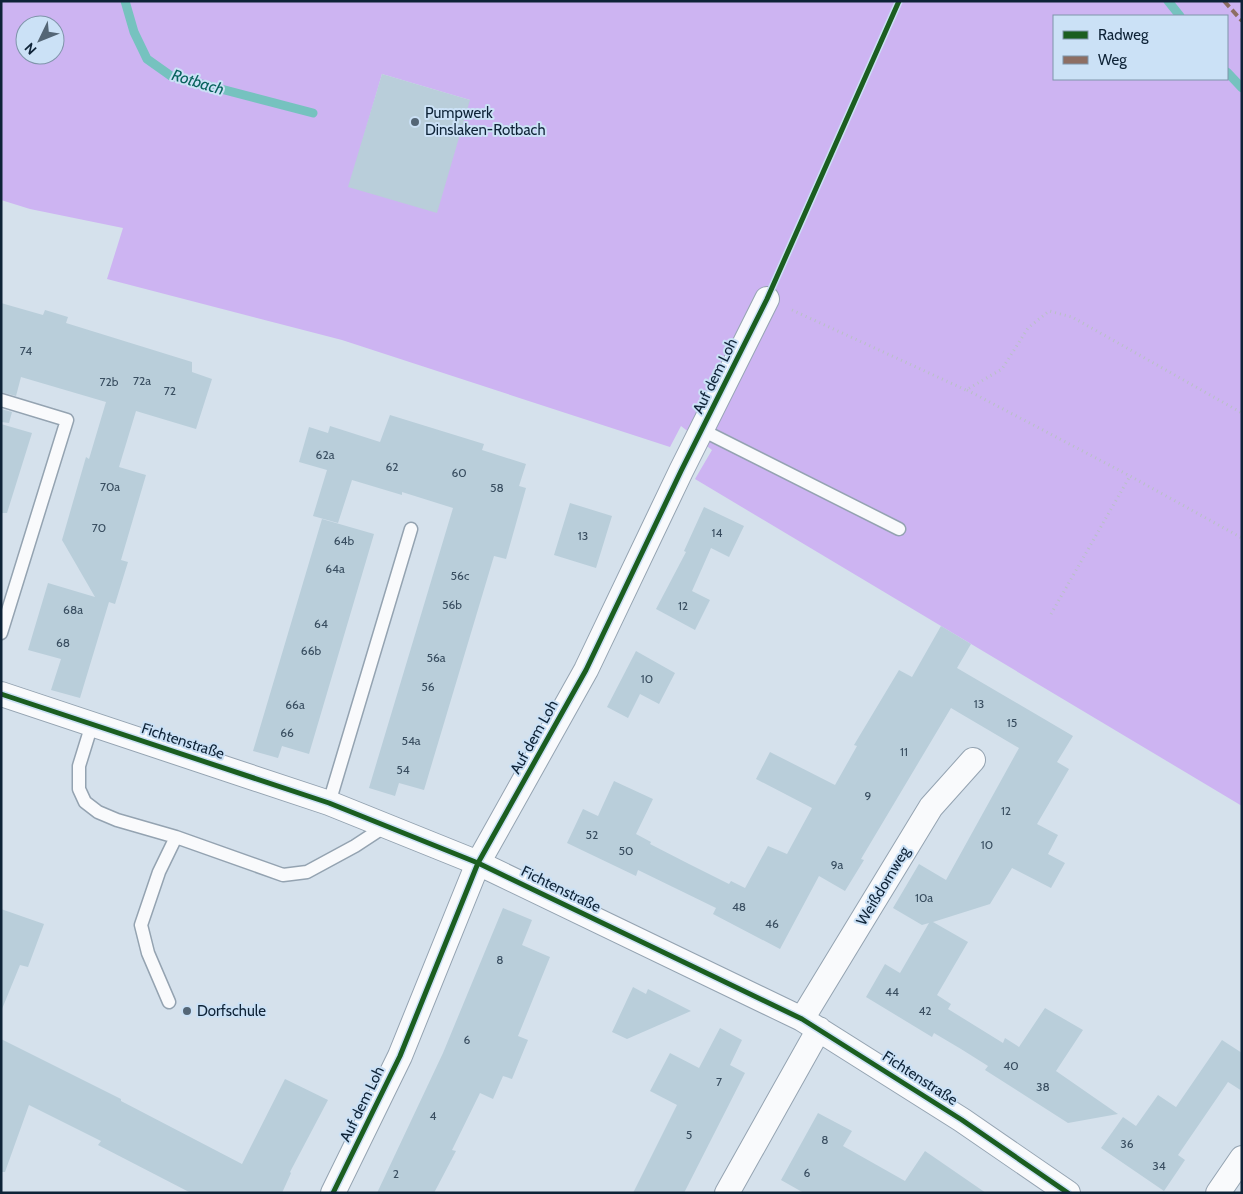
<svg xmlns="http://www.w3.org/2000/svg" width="1243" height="1194" font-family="Cabin,sans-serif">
  <rect width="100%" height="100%" fill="#d5e1ec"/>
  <path fill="#cdb4f2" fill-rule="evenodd" d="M 1,1 L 1242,1 L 1242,806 L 695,479 L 712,450 L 681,426 L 670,447 L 342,340 L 107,279 L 123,228 L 30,209 L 1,200 ZM 1054,16 L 1227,16 L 1227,79 L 1054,79 ZM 25,25 L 55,25 L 55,55 L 25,55 ZM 382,74 L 470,100 L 349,187 Z"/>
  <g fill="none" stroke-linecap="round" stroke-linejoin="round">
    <path stroke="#76c2bf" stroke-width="9" d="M 125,1 L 134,32 L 147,59 L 171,76 L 313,113
      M 1168,1 L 1180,16
      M 1227,72 L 1242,88"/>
  </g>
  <path fill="#b9ceda" d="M 382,74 L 470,100 L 437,213 L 348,187 Z
    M 1,303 L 43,315 L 45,310 L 68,317 L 66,323 L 192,362 L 192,372 L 212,379 L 196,429 L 136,411 L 119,467 L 146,475 L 121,560 L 128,562 L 115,604 L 109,602 L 80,698 L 51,690 L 61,659 L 28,650 L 48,583 L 95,597 L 62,540 L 86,457 L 89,459 L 106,402 L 21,377 L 16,396 L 1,392 Z
    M 1,409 L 12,412 L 9,423 L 1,422 Z
    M 390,415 L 484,444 L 482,450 L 526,464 L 519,486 L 526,488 L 506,559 L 494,556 L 424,790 L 399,783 L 395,796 L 369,788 L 453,508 L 402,492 L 402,495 L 352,480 L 338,523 L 313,516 L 327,470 L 299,462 L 309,427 L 328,433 L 330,426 L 380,442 Z
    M 1,424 L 32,433 L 7,513 L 1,513 Z
    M 570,503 L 612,516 L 596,568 L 554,555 Z
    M 704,507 L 744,526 L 729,557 L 711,548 L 692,591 L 710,600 L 695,630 L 656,609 L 686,552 L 684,551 Z
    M 322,519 L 374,534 L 309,754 L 282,746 L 278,758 L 253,751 Z
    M 941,626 L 971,644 L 957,668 L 1073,736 L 1057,762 L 1069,769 L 1037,824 L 1058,835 L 1048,854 L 1065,863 L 1051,888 L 1012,868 L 990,904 L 933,922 L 968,942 L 937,995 L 951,1004 L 948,1009 L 1003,1043 L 1005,1038 L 1019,1047 L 1045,1008 L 1083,1030 L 1056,1071 L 1118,1114 L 1068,1123 L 985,1070 L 988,1066 L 961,1049 L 934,1033 L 932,1037 L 866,997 L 885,964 L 900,973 L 929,923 L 922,925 L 893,908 L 919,864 L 946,880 L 1019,748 L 951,708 L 861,859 L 864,860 L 845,891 L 819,876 L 780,949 L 713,914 L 716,908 L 638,870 L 636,876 L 567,843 L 583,809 L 598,816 L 614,781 L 653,799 L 636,834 L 651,842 L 650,844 L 689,864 L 729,884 L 731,881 L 745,888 L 768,846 L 787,854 L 812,808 L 756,779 L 770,752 L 835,785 L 857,746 L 854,745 L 899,670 L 912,677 Z
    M 636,651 L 675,673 L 659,704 L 640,694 L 628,718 L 607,707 Z
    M 503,908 L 532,920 L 522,945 L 550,957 L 518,1036 L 528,1040 L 512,1079 L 503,1076 L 493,1099 L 480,1093 L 452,1150 L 456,1151 L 434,1193 L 377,1193 L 443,1053 Z
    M 1,909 L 44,924 L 28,967 L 20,965 L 2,1009 Z
    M 633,987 L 646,994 L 648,989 L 691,1011 L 627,1039 L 612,1032 Z
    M 720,1028 L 742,1040 L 730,1065 L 745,1073 L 684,1193 L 633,1193 L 677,1105 L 650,1091 L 670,1053 L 699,1068 Z
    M 1,1039 L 121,1099 L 121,1101 L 242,1164 L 285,1079 L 328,1100 L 290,1172 L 291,1173 L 282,1193 L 191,1193 L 98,1145 L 101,1141 L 29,1105 L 5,1172 L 1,1172 Z
    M 1222,1040 L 1242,1053 L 1242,1091 L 1228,1082 L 1178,1155 L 1185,1160 L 1164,1191 L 1101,1148 L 1123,1117 L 1136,1126 L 1158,1095 L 1176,1107 Z
    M 818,1113 L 852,1131 L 843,1146 L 905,1181 L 925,1151 L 986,1193 L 804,1193 L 781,1180 Z"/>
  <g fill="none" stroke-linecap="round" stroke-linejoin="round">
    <defs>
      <path id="service" d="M 1,400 L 67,420 L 1,633
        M 702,430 L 899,529
        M 92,724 L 79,766 L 79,789 L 85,802 L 98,812 L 117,820 L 176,837 L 283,875 L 307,872 L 355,846 L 387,825
        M 329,803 L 411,529
        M 169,1002 L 148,953 L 141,925 L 159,872 L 176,837"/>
      <path id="minor" d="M 1,694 L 329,803 L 478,863 L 802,1019 L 962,1120 L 1068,1193
        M 802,1019 L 931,807 L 973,760
        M 333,1193 L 400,1056 L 478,863 L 586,670 L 681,471 L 767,299
        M 727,1193 L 819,1029
        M 1218,1193 L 1242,1158"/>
    </defs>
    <use href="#service" stroke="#94a3b1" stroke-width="15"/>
    <use href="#minor" stroke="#94a3b1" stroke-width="26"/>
    <path stroke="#b9c0c6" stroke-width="3" stroke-dasharray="1 4" stroke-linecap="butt" d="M 792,310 L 966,390 L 1002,369 L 1028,328 L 1049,311 L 1072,317 L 1242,413
      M 967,390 L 1130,476 L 1242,538
      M 1051,614 L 1130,476"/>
    <use href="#service" stroke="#f9fafc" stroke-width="12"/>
    <use href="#minor" stroke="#f9fafc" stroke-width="24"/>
    <path stroke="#8d6e63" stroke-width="4" stroke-dasharray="8 4" stroke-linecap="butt" d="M 1224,1 L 1242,21"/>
    <defs>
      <path id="cycleway" d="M 1,694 L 329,803 L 478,863 L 802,1019 L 962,1120 L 1068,1193
        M 333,1193 L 400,1056 L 478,863 L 586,670 L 681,471 L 767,299 L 899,1"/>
    </defs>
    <use href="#cycleway" stroke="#cbe1f6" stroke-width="8"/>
    <use href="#cycleway" stroke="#1b5e20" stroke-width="5"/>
  </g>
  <g fill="#546676" stroke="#cbe1f6" stroke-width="2">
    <circle cx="415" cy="122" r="5"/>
    <circle cx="187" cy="1011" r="5"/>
  </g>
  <g text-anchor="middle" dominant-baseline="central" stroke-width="4" stroke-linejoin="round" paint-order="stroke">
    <g font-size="12" fill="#394e60">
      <text x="26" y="350">74</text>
      <text x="142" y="380">72a</text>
      <text x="109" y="381">72b</text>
      <text x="170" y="390">72</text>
      <text x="325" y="454">62a</text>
      <text x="392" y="466">62</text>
      <text x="459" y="472">60</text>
      <text x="110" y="486">70a</text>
      <text x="497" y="487">58</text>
      <text x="99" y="527">70</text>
      <text x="717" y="532">14</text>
      <text x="583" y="535">13</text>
      <text x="344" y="540">64b</text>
      <text x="335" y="568">64a</text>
      <text x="460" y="575">56c</text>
      <text x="452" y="604">56b</text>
      <text x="683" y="605">12</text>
      <text x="73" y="609">68a</text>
      <text x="321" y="623">64</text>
      <text x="63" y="642">68</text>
      <text x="311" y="650">66b</text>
      <text x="436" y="657">56a</text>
      <text x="647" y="678">10</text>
      <text x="428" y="686">56</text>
      <text x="979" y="703">13</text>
      <text x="295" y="704">66a</text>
      <text x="1012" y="722">15</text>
      <text x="287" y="732">66</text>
      <text x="411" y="740">54a</text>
      <text x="904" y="751">11</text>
      <text x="403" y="769">54</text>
      <text x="868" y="795">9</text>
      <text x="1006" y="810">12</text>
      <text x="592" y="834">52</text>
      <text x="987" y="844">10</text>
      <text x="626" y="850">50</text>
      <text x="837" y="864">9a</text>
      <text x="924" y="897">10a</text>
      <text x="739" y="906">48</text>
      <text x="772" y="923">46</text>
      <text x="500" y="959">8</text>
      <text x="892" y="991">44</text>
      <text x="925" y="1010">42</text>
      <text x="467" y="1039">6</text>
      <text x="1011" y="1065">40</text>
      <text x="719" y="1081">7</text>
      <text x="1043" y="1086">38</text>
      <text x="433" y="1115">4</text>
      <text x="689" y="1134">5</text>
      <text x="825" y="1139">8</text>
      <text x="1127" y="1143">36</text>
      <text x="1159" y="1165">34</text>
      <text x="807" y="1172">6</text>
      <text x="396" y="1173">2</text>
    </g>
    <g font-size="15" fill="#0e2337" stroke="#cbe1f6" text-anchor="start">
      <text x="425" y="113">Pumpwerk<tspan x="425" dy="17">Dinslaken-Rotbach</tspan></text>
      <text x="197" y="1011">Dorfschule</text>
    </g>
    <g font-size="15" fill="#0e2337" stroke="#cbe1f6">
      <text transform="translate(715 376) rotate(-64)">Auf dem Loh</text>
      <text transform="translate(534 737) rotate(-61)">Auf dem Loh</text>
      <text transform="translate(183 741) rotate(18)">Fichtenstraße</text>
      <text transform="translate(883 886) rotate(-59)">Weißdornweg</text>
      <text transform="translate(561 889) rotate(26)">Fichtenstraße</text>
      <text transform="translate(920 1078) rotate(33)">Fichtenstraße</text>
      <text transform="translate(362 1104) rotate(-64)">Auf dem Loh</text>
    </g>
    <g font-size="16" font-style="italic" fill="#07625c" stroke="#cbe1f6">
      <text transform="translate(198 82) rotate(17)">Rotbach</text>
    </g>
  </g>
  <rect width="1243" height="1194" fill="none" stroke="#0e2337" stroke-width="5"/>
  <rect x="1053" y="15" width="175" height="65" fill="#cbe1f6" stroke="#7f95aa"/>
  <rect x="1063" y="31" width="25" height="8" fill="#1b5e20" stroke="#7f95aa"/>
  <text x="1098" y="40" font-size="15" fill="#0e2337">Radweg</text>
  <rect x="1063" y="56" width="25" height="8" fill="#8d6e63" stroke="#7f95aa"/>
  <text x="1098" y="65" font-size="15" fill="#0e2337">Weg</text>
  <g transform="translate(40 40) rotate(227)"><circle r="24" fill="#cbe1f6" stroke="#7f95aa"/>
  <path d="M0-4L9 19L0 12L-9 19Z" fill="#546676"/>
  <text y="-8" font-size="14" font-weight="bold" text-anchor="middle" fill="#0e2337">N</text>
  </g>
</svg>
